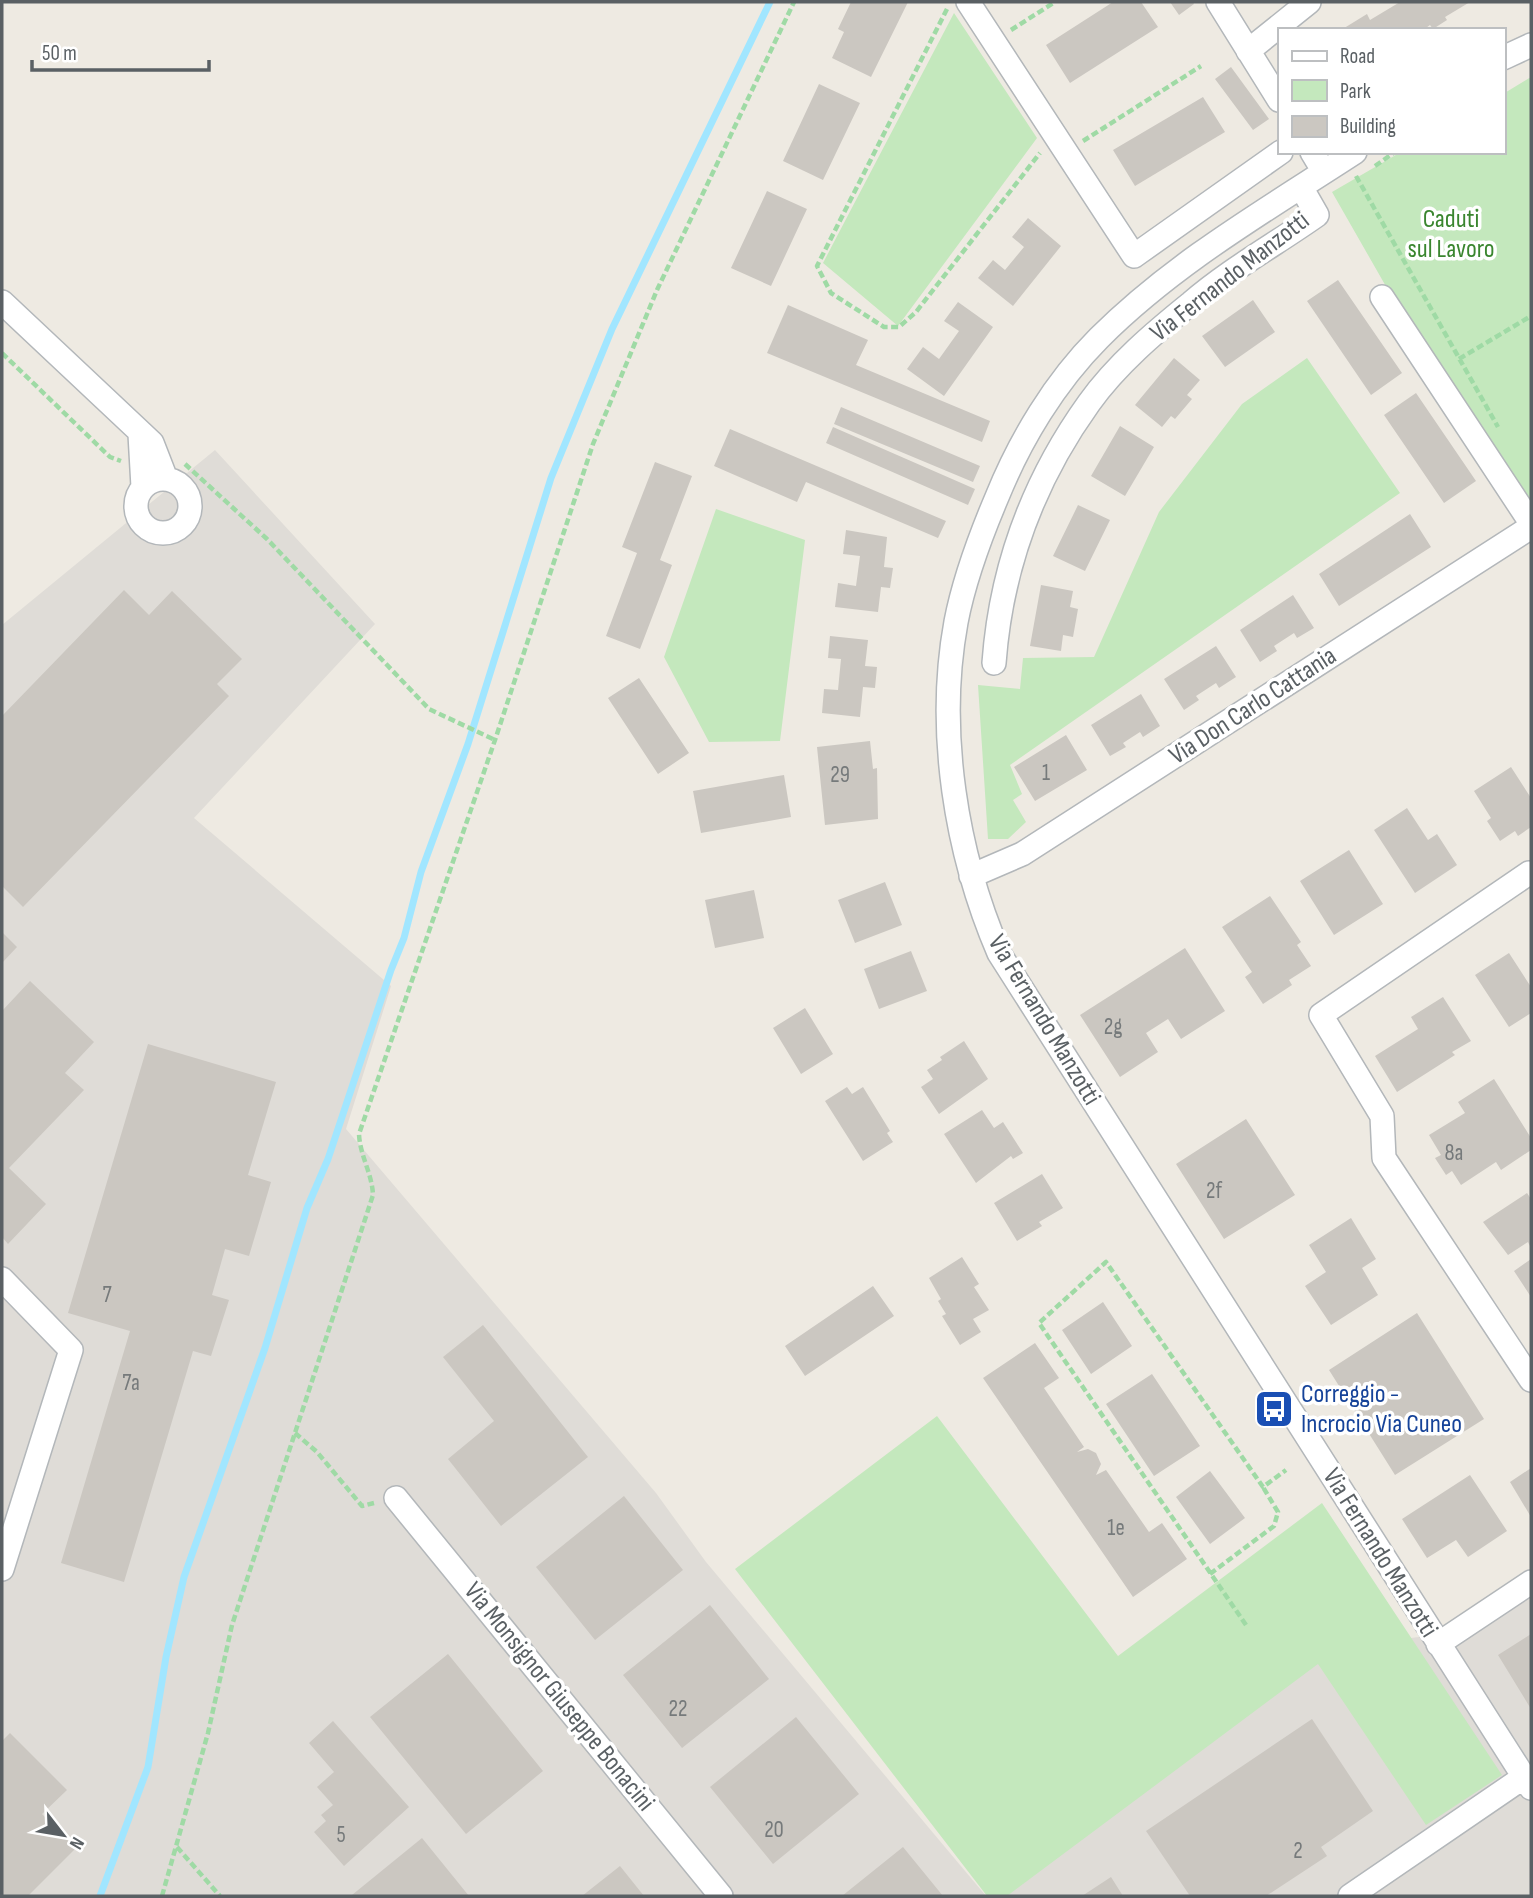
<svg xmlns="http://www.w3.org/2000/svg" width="1533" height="1898" font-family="'Sofia Sans Condensed',sans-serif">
  <rect width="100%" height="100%" fill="#eeeae2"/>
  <path fill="#dfdcd7" d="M 215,450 L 375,624 L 194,818 L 391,986 L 346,1129 L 656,1493 L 706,1562 L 986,1896 L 2,1896 L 2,625 Z
    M 1531,1575 L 1531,1896 L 1006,1896 L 1310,1651 L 1442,1634 Z"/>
  <path fill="#c4e8bd" d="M 954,13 L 1037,138 L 898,326 L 823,263 Z
    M 1531,77 L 1531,540 L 1332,192 L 1401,152 L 1503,152 L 1503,94 Z
    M 1307,358 L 1400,493 L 1010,765 L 1022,794 L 1013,800 L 1026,822 L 1008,839 L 988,839 L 978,685 L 1020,689 L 1023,658 L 1094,657 L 1159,512 L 1242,404 Z
    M 716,509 L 805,540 L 780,741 L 709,742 L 664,657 Z
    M 937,1416 L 1118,1656 L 1322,1503 L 1502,1775 L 1426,1825 L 1318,1664 L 1007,1896 L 987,1896 L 735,1569 Z"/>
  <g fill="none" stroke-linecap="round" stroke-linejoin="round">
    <path stroke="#a1e6ff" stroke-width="7" d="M 100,1896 L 148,1767 L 166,1657 L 184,1577 L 265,1348 L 307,1208 L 328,1159 L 391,970 L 404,938 L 421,872 L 468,744 L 551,478 L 612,329 L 770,2"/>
  </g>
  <path fill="#cbc7c1" d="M 851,2 L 908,2 L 871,77 L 832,58 L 844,32 L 838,29 Z
    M 1113,2 L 1141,2 L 1158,27 L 1070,83 L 1046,45 Z
    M 1170,2 L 1193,2 L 1194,4 L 1179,15 Z
    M 1400,2 L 1470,2 L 1445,17 L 1447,20 L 1433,29 L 1430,25 L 1423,30 L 1341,30 L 1367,14 L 1370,20 Z
    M 1231,67 L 1269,119 L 1253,130 L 1215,79 Z
    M 819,84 L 860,103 L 823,180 L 783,161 Z
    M 1203,97 L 1225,132 L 1135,186 L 1113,150 Z
    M 767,191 L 807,209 L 771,286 L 731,268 Z
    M 1028,218 L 1061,246 L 1013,306 L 978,278 L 993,260 L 1005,270 L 1024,247 L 1012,237 Z
    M 1338,280 L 1402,373 L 1371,395 L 1307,301 Z
    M 1253,300 L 1275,332 L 1225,367 L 1202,336 Z
    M 958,302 L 993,327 L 944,396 L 907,369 L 923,347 L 939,359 L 959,331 L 944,321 Z
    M 788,305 L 868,340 L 856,365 L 990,421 L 982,442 L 767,353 Z
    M 1174,358 L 1200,380 L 1187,395 L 1192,399 L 1175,419 L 1171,416 L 1162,427 L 1135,405 Z
    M 1416,393 L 1476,481 L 1444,503 L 1384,415 Z
    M 841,407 L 980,466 L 973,482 L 834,424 Z
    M 1120,426 L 1154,447 L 1125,496 L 1091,476 Z
    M 833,427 L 975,489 L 968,505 L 826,443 Z
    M 730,429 L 946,521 L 938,538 L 806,482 L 797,502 L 714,466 Z
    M 655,462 L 692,476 L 660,560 L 672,565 L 640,649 L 606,636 L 637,553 L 622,547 Z
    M 1078,505 L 1110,520 L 1085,571 L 1053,556 Z
    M 1410,514 L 1431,547 L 1339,606 L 1319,574 Z
    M 846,530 L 887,537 L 884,567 L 893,568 L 890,588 L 881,587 L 878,612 L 835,607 L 838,583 L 856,586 L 860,556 L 843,554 Z
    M 1041,585 L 1073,591 L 1070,607 L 1078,609 L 1073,637 L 1063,635 L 1061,651 L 1030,646 Z
    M 124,590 L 149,615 L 172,591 L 242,659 L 217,684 L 229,696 L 23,907 L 2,886 L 2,716 Z
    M 1293,595 L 1314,628 L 1297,638 L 1294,633 L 1274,646 L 1277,651 L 1260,662 L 1240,630 Z
    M 830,636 L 868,640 L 865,666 L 877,667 L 875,688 L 863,687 L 860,717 L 822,713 L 824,689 L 838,690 L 841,659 L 828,658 Z
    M 1216,646 L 1236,677 L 1219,688 L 1216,683 L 1196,696 L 1199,700 L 1184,710 L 1164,679 Z
    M 639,678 L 689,753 L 658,774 L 608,698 Z
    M 1141,694 L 1160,726 L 1143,737 L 1140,732 L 1123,743 L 1126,747 L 1110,756 L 1091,725 Z
    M 1066,735 L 1087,770 L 1035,801 L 1014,767 Z
    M 870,741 L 873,769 L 877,768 L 878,819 L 825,825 L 817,747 Z
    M 1511,767 L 1531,798 L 1531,827 L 1518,836 L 1515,831 L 1500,841 L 1487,821 L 1491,818 L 1474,791 Z
    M 784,775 L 791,817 L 701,833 L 693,791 Z
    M 1407,808 L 1428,840 L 1437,834 L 1457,865 L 1415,893 L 1374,830 Z
    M 1349,850 L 1383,904 L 1334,935 L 1300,881 Z
    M 885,882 L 902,925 L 855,943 L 838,900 Z
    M 754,890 L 764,938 L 715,948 L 705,900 Z
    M 1270,896 L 1301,942 L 1297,945 L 1311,966 L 1289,980 L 1292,985 L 1263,1004 L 1245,977 L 1252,972 L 1222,927 Z
    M 2,932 L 17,947 L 2,963 Z
    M 1185,948 L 1225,1011 L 1181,1039 L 1168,1019 L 1146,1033 L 1158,1052 L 1120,1077 L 1080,1015 Z
    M 911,951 L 927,991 L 879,1009 L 864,969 Z
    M 1509,953 L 1531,987 L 1531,1013 L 1509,1027 L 1475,975 Z
    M 30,981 L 94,1042 L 65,1073 L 84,1090 L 9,1168 L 46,1204 L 8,1244 L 2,1237 L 2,1011 Z
    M 1443,997 L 1471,1041 L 1452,1052 L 1455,1055 L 1397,1092 L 1375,1056 L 1418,1029 L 1411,1017 Z
    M 805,1008 L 833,1054 L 801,1074 L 773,1028 Z
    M 964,1041 L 988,1079 L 939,1114 L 921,1087 L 933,1079 L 927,1070 L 942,1060 L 940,1057 Z
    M 148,1044 L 276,1082 L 248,1175 L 271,1182 L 249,1256 L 225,1249 L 212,1295 L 229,1300 L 211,1356 L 193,1351 L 124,1582 L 61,1563 L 130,1331 L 68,1313 Z
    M 1494,1079 L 1531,1138 L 1531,1150 L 1501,1170 L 1496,1162 L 1461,1185 L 1452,1171 L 1446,1175 L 1435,1158 L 1441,1155 L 1429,1135 L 1465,1113 L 1458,1102 Z
    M 847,1087 L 852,1094 L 863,1087 L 890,1131 L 887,1133 L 893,1142 L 863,1161 L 825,1101 Z
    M 982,1110 L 994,1128 L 1003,1122 L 1023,1153 L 1013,1159 L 1011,1156 L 976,1183 L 944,1134 Z
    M 1246,1119 L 1295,1195 L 1224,1239 L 1176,1164 Z
    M 1042,1174 L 1063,1208 L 1039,1222 L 1042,1226 L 1017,1241 L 994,1203 Z
    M 1527,1193 L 1531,1199 L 1531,1248 L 1528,1242 L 1508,1255 L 1483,1222 Z
    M 1351,1218 L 1376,1259 L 1362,1268 L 1378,1295 L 1331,1325 L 1305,1286 L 1326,1272 L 1309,1245 Z
    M 962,1257 L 979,1284 L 974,1287 L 989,1310 L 973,1319 L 981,1332 L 960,1345 L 942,1316 L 946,1314 L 938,1301 L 941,1299 L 929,1278 Z
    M 1531,1259 L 1531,1297 L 1514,1271 Z
    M 873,1286 L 894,1316 L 805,1376 L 785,1346 Z
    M 1103,1302 L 1132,1346 L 1091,1374 L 1062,1330 Z
    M 1417,1313 L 1484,1419 L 1395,1475 L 1329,1370 Z
    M 483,1325 L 588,1457 L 501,1526 L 448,1459 L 494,1421 L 443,1357 Z
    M 1035,1343 L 1059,1378 L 1044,1388 L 1084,1447 L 1077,1452 L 1088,1449 L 1096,1453 L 1101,1464 L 1096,1475 L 1106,1470 L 1149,1532 L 1162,1523 L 1187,1559 L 1133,1597 L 983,1378 Z
    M 1152,1374 L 1200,1446 L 1154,1476 L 1106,1404 Z
    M 1531,1468 L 1531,1517 L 1510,1482 Z
    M 1210,1471 L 1245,1518 L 1210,1544 L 1176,1497 Z
    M 1470,1475 L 1507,1531 L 1468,1557 L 1456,1540 L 1427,1558 L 1402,1519 Z
    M 624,1496 L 683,1570 L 595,1640 L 536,1567 Z
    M 710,1605 L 769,1679 L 682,1748 L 623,1675 Z
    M 1531,1634 L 1531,1709 L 1498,1655 Z
    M 448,1654 L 543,1771 L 466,1834 L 370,1717 Z
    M 796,1717 L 859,1794 L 773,1864 L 710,1787 Z
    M 1312,1719 L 1373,1811 L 1321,1847 L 1327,1856 L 1266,1896 L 1190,1896 L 1146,1831 Z
    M 333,1721 L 409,1807 L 344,1866 L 314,1832 L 326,1821 L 321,1815 L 333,1805 L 317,1787 L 334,1772 L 309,1743 Z
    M 10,1733 L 67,1790 L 42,1814 L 76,1848 L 28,1896 L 2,1896 L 2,1741 Z
    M 422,1838 L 469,1896 L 353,1896 L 352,1895 Z
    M 903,1847 L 943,1896 L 842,1896 Z
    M 620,1866 L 644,1896 L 582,1896 Z
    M 1111,1877 L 1123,1896 L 1082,1896 Z"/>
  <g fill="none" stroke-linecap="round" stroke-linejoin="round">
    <defs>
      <path id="minor" d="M 968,2 L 1134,256 L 1281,152
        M 1218,2 L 1279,100
        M 1248,51 L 1309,2
        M 1503,58 L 1531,45
        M 1312,152 L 1324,172
        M 1355,152 C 1266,210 1174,263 1099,338 C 1055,382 1020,440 997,497 C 980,537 964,580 956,622 C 936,731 956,853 999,953 L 1531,1788
        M 1382,297 L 1531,523
        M 2,302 L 152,443 L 166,479
        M 140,434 L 143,487
        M136 506a27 27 0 1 1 54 0a27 27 0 1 1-54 0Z
        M 994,663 C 1001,568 1033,481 1089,403 C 1116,365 1155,332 1191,303 C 1229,270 1276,244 1317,215 L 1301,187
        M 1529,873 L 1321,1015 L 1382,1116 L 1384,1158 L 1531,1380
        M 971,876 L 1022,854 L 1531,527
        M 2,1279 L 71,1350 L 2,1569
        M 396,1498 L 721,1896
        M 1438,1644 L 1531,1582
        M 1350,1896 L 1524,1777"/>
    </defs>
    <use href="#minor" stroke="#b3b7ba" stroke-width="26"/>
    <path stroke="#9fdaa5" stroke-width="4.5" stroke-dasharray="7 3.5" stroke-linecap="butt" d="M 947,9 L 817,266 L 831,293 L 884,327 L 899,327 L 916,312 L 1040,153
      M 1011,30 L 1055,2
      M 1083,141 L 1201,66
      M 1375,166 L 1395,152
      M 1356,176 L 1498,427
      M 2,353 L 110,457 L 121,461
      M 1459,359 L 1531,316
      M 185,464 L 267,539 L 429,709 L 495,740
      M 295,1433 L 317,1452 L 362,1506 L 374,1503
      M 1210,1574 L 1274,1526 L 1278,1512 L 1263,1487
      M 1246,1625 L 1039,1323 L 1106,1262 L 1263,1487 L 1286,1470
      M 177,1847 L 220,1896
      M 162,1896 L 208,1733 L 232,1625 L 373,1195 C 372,1173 360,1156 359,1134 L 495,740 L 593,444 L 657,290 L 794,2"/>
    <use href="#minor" stroke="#fff" stroke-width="23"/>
  </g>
  <defs>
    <symbol id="bus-square" viewBox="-11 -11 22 22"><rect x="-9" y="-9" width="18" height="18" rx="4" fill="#1a4fb4" stroke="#fff"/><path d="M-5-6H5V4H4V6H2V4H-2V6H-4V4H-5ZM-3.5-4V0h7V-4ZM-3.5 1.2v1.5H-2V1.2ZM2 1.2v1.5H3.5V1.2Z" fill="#fff"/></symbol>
  </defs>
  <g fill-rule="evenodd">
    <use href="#bus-square" x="1252" y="1387" width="44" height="44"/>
  </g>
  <g text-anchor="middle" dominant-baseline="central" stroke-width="7" stroke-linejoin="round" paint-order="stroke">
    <g font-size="23" fill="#767a7b">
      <text x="1046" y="773">1</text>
      <text x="840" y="775">29</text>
      <text x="1113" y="1027">2g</text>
      <text x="1454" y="1153">8a</text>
      <text x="1214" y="1191">2f</text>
      <text x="107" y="1295">7</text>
      <text x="131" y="1383">7a</text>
      <text x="1116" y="1528">1e</text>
      <text x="678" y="1709">22</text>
      <text x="774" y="1830">20</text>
      <text x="341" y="1835">5</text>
      <text x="1298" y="1851">2</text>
    </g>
    <g font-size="26" fill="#3a862f" stroke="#fff">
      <text x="1451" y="219">Caduti<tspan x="1451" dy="30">sul Lavoro</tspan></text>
    </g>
    <g font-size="26" fill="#5a6064" stroke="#fff">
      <text transform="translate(1230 277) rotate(-38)">Via Fernando Manzotti</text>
      <text transform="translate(1253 706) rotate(-33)">Via Don Carlo Cattania</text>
      <text transform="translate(1044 1020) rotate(59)">Via Fernando Manzotti</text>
      <text transform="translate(1380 1553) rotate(58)">Via Fernando Manzotti</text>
      <text transform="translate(559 1697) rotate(51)">Via Monsignor Giuseppe Bonacini</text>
    </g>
    <g font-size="26" fill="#164399" stroke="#fff" text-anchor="start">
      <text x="1301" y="1394">Correggio -<tspan x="1301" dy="30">Incrocio Via Cuneo</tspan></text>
    </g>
  </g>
  <rect width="1533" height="1898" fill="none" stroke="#5a6064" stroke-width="7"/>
  <rect x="1278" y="28" width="228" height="126" fill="#ffffff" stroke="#bdbfc1" stroke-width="2"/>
  <rect x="1292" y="51" width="35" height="10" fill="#ffffff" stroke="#bdbfc1" stroke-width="2"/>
  <text x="1340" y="63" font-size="21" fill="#5a6064">Road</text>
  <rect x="1292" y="80" width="35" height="21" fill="#c4e8bd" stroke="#bdbfc1" stroke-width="2"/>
  <text x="1340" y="98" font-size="21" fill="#5a6064">Park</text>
  <rect x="1292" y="116" width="35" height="21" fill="#cbc7c1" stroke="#bdbfc1" stroke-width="2"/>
  <text x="1340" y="133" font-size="21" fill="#5a6064">Building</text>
  <g transform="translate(63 1835) rotate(121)" stroke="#ffffff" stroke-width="5" paint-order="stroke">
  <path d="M0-5L12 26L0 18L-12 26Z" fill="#5a6064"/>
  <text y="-10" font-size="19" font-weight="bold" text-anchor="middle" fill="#5a6064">N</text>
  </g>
  <path d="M32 60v10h177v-10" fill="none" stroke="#5a6064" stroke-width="3.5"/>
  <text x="42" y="60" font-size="21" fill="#5a6064" stroke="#ffffff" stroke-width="5" paint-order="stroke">50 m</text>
</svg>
